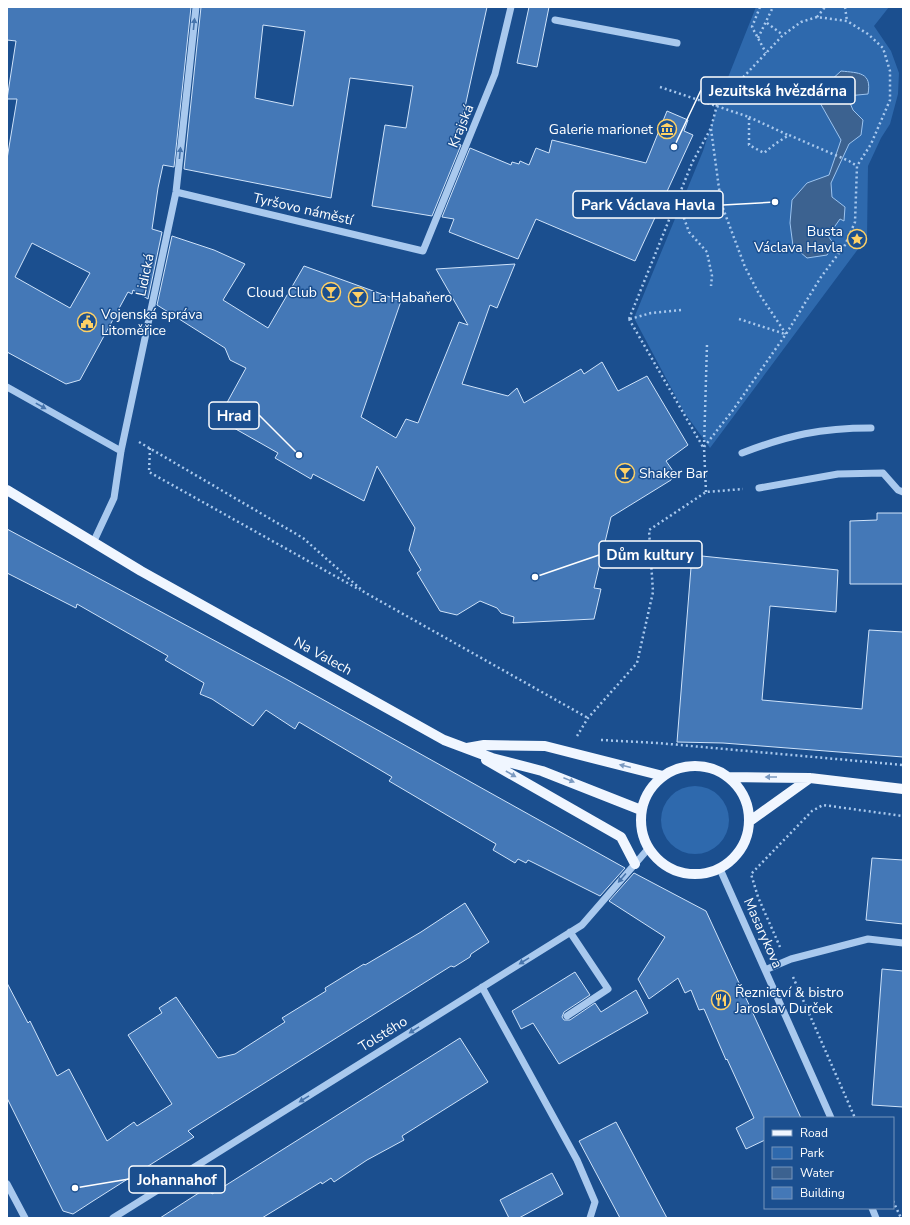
<svg xmlns="http://www.w3.org/2000/svg" width="910" height="1225" font-family="'Nunito Sans',sans-serif">
  <rect width="100%" height="100%" fill="#1b4f8f"/>
  <path fill="#2e69ad" d="M 756,7 L 889,7 L 874,26 L 891,51 L 899,73 L 898,94 L 890,124 L 881,138 L 868,166 L 867,237 L 710,448 L 684,412 L 634,318 L 703,151 L 721,95 Z
    M661 820a34 34 0 1 1 68 0a34 34 0 1 1-68 0Z"/>
  <path fill="#3c6290" stroke="#9cc4f0" d="M 841,71 C 859,73 872,72 868,94 L 847,96 L 853,110 L 863,120 L 861,135 L 849,144 L 831,183 L 832,197 L 845,207 L 844,221 L 840,219 L 828,236 L 834,244 L 827,255 L 807,258 L 793,246 L 790,223 L 792,200 L 807,183 L 829,175 L 841,140 L 819,101 L 829,82 Z"/>
  <path fill="#4478b7" stroke="#cfe3fa" fill-rule="evenodd" d="M 7,7 L 191,7 L 174,167 L 163,165 L 158,188 L 152,229 L 162,232 L 148,299 L 133,290 L 132,294 L 128,292 L 80,380 L 66,384 L 7,352 L 7,159 L 17,99 L 7,99 L 16,41 L 7,40 ZM 32,243 L 90,273 L 70,308 L 15,277 Z
    M 201,7 L 487,7 L 465,107 L 452,141 L 461,145 L 432,216 L 372,206 L 385,125 L 406,128 L 413,86 L 350,78 L 331,198 L 184,169 ZM 263,25 L 305,31 L 293,106 L 255,98 Z
    M 529,7 L 549,7 L 537,67 L 517,63 Z
    M 667,111 L 688,120 L 684,131 L 693,135 L 635,261 L 536,219 L 518,259 L 449,232 L 454,219 L 442,217 L 470,148 L 511,165 L 512,162 L 519,164 L 520,161 L 529,165 L 536,148 L 549,153 L 552,140 L 646,163 Z
    M 172,236 L 214,250 L 245,264 L 223,300 L 268,328 L 304,266 L 401,301 L 361,417 L 396,438 L 406,419 L 418,423 L 459,322 L 468,325 L 436,269 L 515,264 L 497,308 L 490,305 L 462,384 L 508,396 L 517,388 L 524,403 L 581,369 L 584,374 L 602,362 L 618,391 L 647,376 L 688,445 L 666,461 L 673,471 L 671,480 L 611,517 L 594,588 L 601,589 L 594,619 L 513,623 L 514,617 L 501,613 L 497,608 L 480,601 L 457,615 L 440,611 L 417,573 L 421,570 L 409,550 L 415,528 L 377,466 L 364,501 L 313,474 L 311,479 L 275,458 L 278,453 L 218,419 L 246,368 L 230,360 L 225,348 L 157,305 Z
    M 877,513 L 903,513 L 903,584 L 850,584 L 850,521 L 877,520 Z
    M 7,529 L 286,679 L 625,868 L 600,896 L 528,860 L 526,863 L 518,859 L 515,863 L 493,850 L 496,844 L 389,781 L 392,777 L 299,722 L 295,729 L 266,710 L 253,726 L 212,699 L 200,694 L 204,683 L 165,660 L 168,656 L 77,604 L 76,608 L 7,573 Z
    M 692,555 L 838,570 L 836,612 L 770,606 L 762,700 L 862,709 L 869,630 L 903,632 L 903,757 L 723,743 L 677,742 Z
    M 872,858 L 903,860 L 903,924 L 866,920 Z
    M 634,873 L 706,911 L 801,1118 L 765,1118 L 765,1140 L 746,1149 L 736,1128 L 754,1118 L 727,1059 L 726,1060 L 704,1009 L 699,1010 L 691,990 L 685,993 L 678,978 L 649,999 L 638,979 L 665,937 L 609,901 Z
    M 465,903 L 489,942 L 471,954 L 470,957 L 454,967 L 451,966 L 188,1131 L 194,1137 L 93,1201 L 73,1214 L 63,1211 L 7,1098 L 7,983 L 28,1023 L 30,1021 L 57,1076 L 69,1069 L 107,1141 L 134,1122 L 137,1126 L 172,1104 L 128,1035 L 162,1013 L 159,1008 L 176,997 L 218,1058 L 235,1054 L 285,1022 L 282,1018 L 326,991 L 325,988 L 364,964 L 365,965 L 421,932 Z
    M 882,969 L 903,971 L 903,1107 L 872,1105 Z
    M 575,972 L 590,995 L 564,1012 L 562,1017 L 564,1020 L 570,1020 L 595,1003 L 601,1012 L 636,990 L 648,1013 L 559,1064 L 533,1023 L 521,1029 L 512,1011 Z
    M 460,1038 L 488,1082 L 402,1136 L 404,1140 L 367,1160 L 334,1182 L 331,1178 L 322,1184 L 321,1182 L 262,1218 L 160,1218 L 208,1187 L 212,1194 Z
    M 616,1122 L 667,1218 L 620,1218 L 579,1141 Z
    M 552,1173 L 563,1194 L 519,1218 L 509,1218 L 500,1200 Z"/>
  <g fill="none" stroke-linecap="round" stroke-linejoin="round">
    <path stroke="#a9c9ee" stroke-width="2.5" stroke-dasharray="2 3" stroke-linecap="butt" d="M 760,7 L 752,27 L 766,53
      M 845,7 L 847,21
      M 817,17 L 825,7
      M 767,23 L 783,35
      M 758,38 L 773,7
      M 660,87 L 749,117 L 749,145 L 764,153 L 775,144 L 789,135 L 849,161 L 857,166
      M 749,117 L 788,135
      M 711,129 L 721,203 L 745,267 L 758,292 L 786,334
      M 677,199 L 689,232 L 707,252 L 712,276 L 711,286
      M 629,319 L 692,163 L 711,128 L 717,105 L 783,35 L 801,22 L 817,17 L 847,21 L 868,34 L 883,48 L 890,71 L 890,100 L 871,144 L 857,166 L 855,222 L 845,245 L 821,277 L 786,334 L 733,410 L 704,447
      M 629,319 L 703,447
      M 630,319 L 651,313 L 681,310
      M 739,319 L 785,334
      M 139,442 L 303,538 L 364,592 L 588,718
      M 150,448 L 149,472 L 360,590
      M 706,492 L 704,447 L 707,344
      M 577,736 L 588,718 L 637,663 L 653,592 L 649,530 L 706,492 L 743,489
      M 601,740 L 658,743 L 903,765
      M 780,947 L 758,897 L 751,874 L 812,811 L 823,805 L 903,816
      M 793,977 L 855,1118
      M 893,1201 L 901,1218"/>
    <path stroke="#a9c9ee" stroke-width="7" d="M 555,20 L 677,43
      M 176,192 L 423,251 L 495,74 L 511,7
      M 7,387 L 121,451
      M 742,453 C 789,435 820,428 871,428
      M 759,488 L 838,474 L 883,473 L 898,490 L 903,492
      M 93,543 L 114,498 L 121,451 L 176,192 L 196,7
      M 720,869 L 831,1118
      M 765,970 L 791,959 L 868,939 L 903,943
      M 482,987 L 577,1160 L 595,1202 L 590,1218
      M 567,1016 L 608,989 L 570,932
      M 7,1184 L 25,1218
      M 872,1208 L 876,1218
      M 113,1218 L 582,925 L 648,849"/>
    <path stroke="#f0f6ff" stroke-width="10" d="M 7,490 L 141,571 L 444,740 L 492,758 L 542,771 L 641,810
      M 467,748 L 484,745 L 545,746 L 663,776
      M 486,760 L 621,837 L 635,864
      M641 820a54 54 0 1 1 108 0a54 54 0 1 1-108 0Z
      M 729,777 L 810,778 L 903,789
      M 750,821 L 810,778"/>
  </g>
  <defs><path id="oneway-solid" d="M-6-.8H1V-3.2L6.5 0L1 3.2V.8H-6Z"/></defs>
  <g fill="#4674ac">
    <use href="#oneway-solid" transform="translate(194 24) rotate(-84)"/>
    <use href="#oneway-solid" transform="translate(180 153) rotate(-84)"/>
    <use href="#oneway-solid" transform="translate(41 406) rotate(29)"/>
    <use href="#oneway-solid" transform="translate(622 878) rotate(131)"/>
    <use href="#oneway-solid" transform="translate(524 961) rotate(148)"/>
    <use href="#oneway-solid" transform="translate(414 1030) rotate(148)"/>
    <use href="#oneway-solid" transform="translate(304 1099) rotate(148)"/>
  </g>
  <g fill="#7b9ac1">
    <use href="#oneway-solid" transform="translate(625 766) rotate(-166)"/>
    <use href="#oneway-solid" transform="translate(511 774) rotate(30)"/>
    <use href="#oneway-solid" transform="translate(771 777) rotate(-180)"/>
    <use href="#oneway-solid" transform="translate(569 780) rotate(22)"/>
  </g>
  <defs>
    <symbol id="museum-ring" viewBox="-11 -11 22 22"><circle r="9.5" fill="#1b4f8f" stroke="#ffd166" stroke-width="1.5"/><path d="M0-6L6-3V-2H-6V-3ZM-5-1h2V3h-2ZM-1-1h2V3h-2ZM3-1h2V3H3ZM-6 4H6V6H-6Z" fill="#ffd166"/></symbol>
    <symbol id="sight-ring" viewBox="-11 -11 22 22"><circle r="9.5" fill="#1b4f8f" stroke="#ffd166" stroke-width="1.5"/><path d="M0-6L1.8-2.2L6-1.7L2.9 1.2L3.7 5.4L0 3.3L-3.7 5.4L-2.9 1.2L-6-1.7L-1.8-2.2Z" fill="#ffd166"/></symbol>
    <symbol id="bar-ring" viewBox="-11 -11 22 22"><circle r="9.5" fill="#1b4f8f" stroke="#ffd166" stroke-width="1.5"/><path d="M-6-5H6L.8 .8V4.5H3.5V6h-7V4.5H-.8V.8Z" fill="#ffd166"/></symbol>
    <symbol id="civic-ring" viewBox="-11 -11 22 22"><circle r="9.5" fill="#1b4f8f" stroke="#ffd166" stroke-width="1.5"/><path d="M-.6-6.5H3V-4.5H.6V-3L4-1V1h2V6H-6V1h2V-1L-.6-3ZM-1.2 2.5V6h2.4V2.5Z" fill="#ffd166"/></symbol>
    <symbol id="restaurant-ring" viewBox="-11 -11 22 22"><circle r="9.5" fill="#1b4f8f" stroke="#ffd166" stroke-width="1.5"/><path d="M-5-6h1v4h1v-4h1v4h1v-4h1v5L-1.5 .5V6h-2V.5L-5-1ZM5-6V6H3V1.5H1.5Q1.5-4 5-6Z" fill="#ffd166"/></symbol>
  </defs>
  <g fill-rule="evenodd">
    <use href="#museum-ring" x="656" y="118" width="22" height="22"/>
    <use href="#sight-ring" x="846" y="228" width="22" height="22"/>
    <use href="#bar-ring" x="320" y="281" width="22" height="22"/>
    <use href="#bar-ring" x="347" y="286" width="22" height="22"/>
    <use href="#civic-ring" x="76" y="311" width="22" height="22"/>
    <use href="#bar-ring" x="614" y="462" width="22" height="22"/>
    <use href="#restaurant-ring" x="710" y="989" width="22" height="22"/>
  </g>
  <g text-anchor="middle" dominant-baseline="central" stroke-width="3" stroke-linejoin="round" paint-order="stroke">
    <g font-size="14" fill="#fff" stroke="#1b4f8f">
      <text transform="translate(461 126) rotate(-68)">Krajská</text>
      <text transform="translate(303 209) rotate(13)">Tyršovo náměstí</text>
      <text transform="translate(145 275) rotate(-78)">Lidická</text>
      <text transform="translate(323 656) rotate(29)">Na Valech</text>
      <text transform="translate(763 933) rotate(66)">Masarykova</text>
      <text transform="translate(383 1034) rotate(-32)">Tolstého</text>
    </g>
    <g font-size="14" fill="#fff" stroke="#1b4f8f" text-anchor="start">
      <text x="653" y="129" text-anchor="end">Galerie marionet</text>
      <text x="843" y="231" text-anchor="end">Busta<tspan x="843" dy="16">Václava Havla</tspan></text>
      <text x="317" y="292" text-anchor="end">Cloud Club</text>
      <text x="372" y="297">La Habaňero</text>
      <text x="101" y="314">Vojenská správa<tspan x="101" dy="16">Litoměřice</tspan></text>
      <text x="639" y="473">Shaker Bar</text>
      <text x="735" y="992">Řeznictví &amp; bistro<tspan x="735" dy="16">Jaroslav Durček</tspan></text>
    </g>
  </g>
  <path fill="none" stroke="#fff" stroke-width="1.5" d="M674 147L701 90M775 202L723 205M299 455L259 415M535 577L599 555M75 1188L129 1179"/>
  <g fill="#fff" stroke="#1b4f8f" stroke-width="1.5">
    <circle cx="674" cy="147" r="4"/>
    <circle cx="775" cy="202" r="4"/>
    <circle cx="299" cy="455" r="4"/>
    <circle cx="535" cy="577" r="4"/>
    <circle cx="75" cy="1188" r="4"/>
  </g>
  <g fill="#1b4f8f" stroke="#fff" stroke-width="1.5">
    <rect x="701" y="77" width="154" height="27" rx="4"/>
    <rect x="573" y="191" width="150" height="27" rx="4"/>
    <rect x="209" y="402" width="50" height="27" rx="4"/>
    <rect x="599" y="541" width="103" height="27" rx="4"/>
    <rect x="129" y="1166" width="96" height="27" rx="4"/>
  </g>
  <g font-size="15" text-anchor="middle" font-weight="bold" fill="#fff">
    <text x="778" y="96">Jezuitská hvězdárna</text>
    <text x="648" y="210">Park Václava Havla</text>
    <text x="234" y="421">Hrad</text>
    <text x="650" y="560">Dům kultury</text>
    <text x="177" y="1185">Johannahof</text>
  </g>
  <rect width="910" height="1225" fill="none" stroke="#ffffff" stroke-width="16"/>
  <rect x="764" y="1117" width="130" height="92" fill="#1b4f8f" stroke="#7695bc"/>
  <rect x="772" y="1130" width="20" height="6" fill="#f0f6ff" stroke="#7695bc"/>
  <text x="800" y="1137" font-size="12" fill="#ffffff">Road</text>
  <rect x="772" y="1147" width="20" height="12" fill="#2e69ad" stroke="#7695bc"/>
  <text x="800" y="1157" font-size="12" fill="#ffffff">Park</text>
  <rect x="772" y="1167" width="20" height="12" fill="#3c6290" stroke="#7695bc"/>
  <text x="800" y="1177" font-size="12" fill="#ffffff">Water</text>
  <rect x="772" y="1187" width="20" height="12" fill="#4478b7" stroke="#7695bc"/>
  <text x="800" y="1197" font-size="12" fill="#ffffff">Building</text>
</svg>
